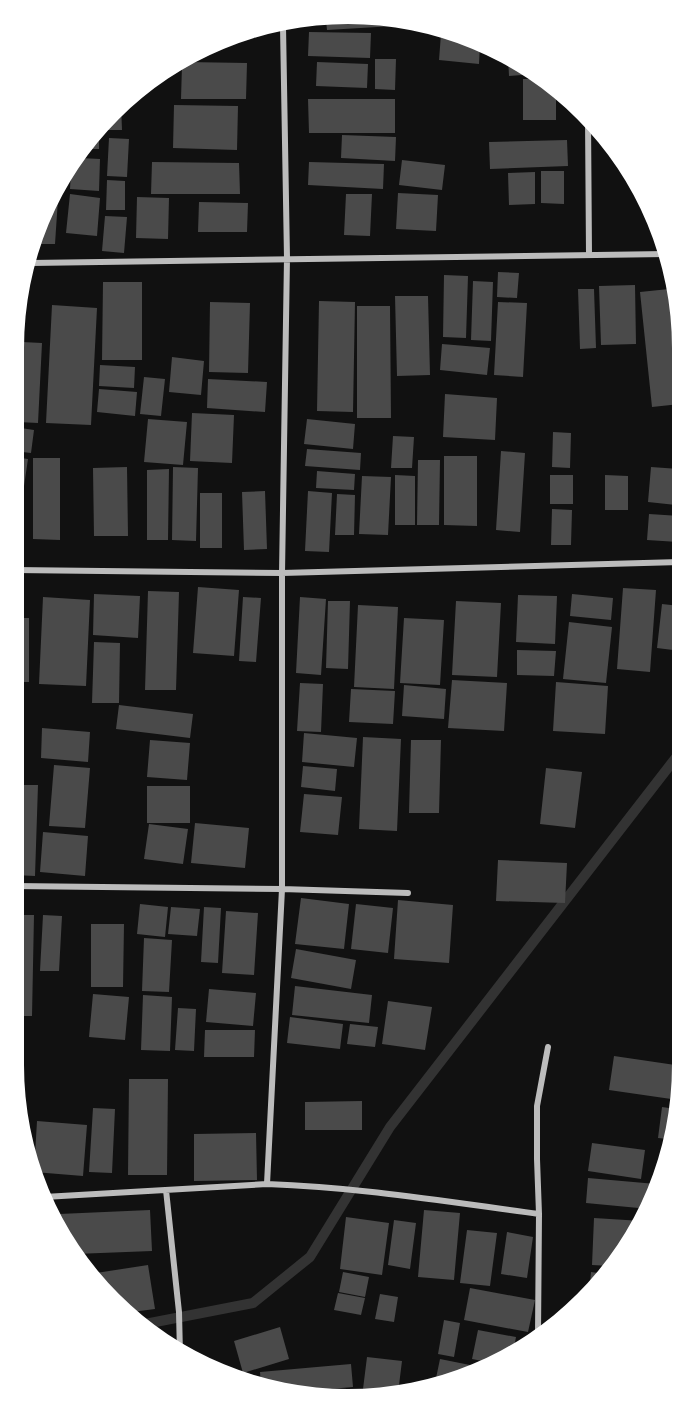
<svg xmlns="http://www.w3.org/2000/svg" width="696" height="1413" font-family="Poppins,sans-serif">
  <rect width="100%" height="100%" fill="#111"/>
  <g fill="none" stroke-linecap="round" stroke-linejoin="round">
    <path stroke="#333" stroke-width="10" d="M 145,1324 L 253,1303 L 310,1257 L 390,1127 L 681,751"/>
  </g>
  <path fill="#4a4a4a" d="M 370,14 L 394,21 L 394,26 L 327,30 L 326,20 Z
    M 309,32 L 371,33 L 370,58 L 308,56 Z
    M 441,34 L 480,44 L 479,64 L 439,60 Z
    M 508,56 L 533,73 L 535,74 L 509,76 Z
    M 375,59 L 396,59 L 395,90 L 375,89 Z
    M 186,62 L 247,63 L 246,99 L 181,99 L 182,65 Z
    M 317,62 L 368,64 L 367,88 L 316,86 Z
    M 523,79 L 543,79 L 556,88 L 556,120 L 523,120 Z
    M 308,99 L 395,99 L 395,133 L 309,133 Z
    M 121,104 L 122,130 L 106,130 L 106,124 Z
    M 174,105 L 238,106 L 237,150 L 173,148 Z
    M 99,133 L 99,149 L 87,149 Z
    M 342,135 L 396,137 L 395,161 L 341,158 Z
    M 109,138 L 129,139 L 127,177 L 107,176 Z
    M 567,140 L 568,166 L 490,169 L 489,142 Z
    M 80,158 L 100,159 L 99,191 L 70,189 L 71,170 Z
    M 402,160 L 445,165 L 442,190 L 399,185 Z
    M 152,162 L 239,163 L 240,194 L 151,194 Z
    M 309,162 L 384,164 L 383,189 L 308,185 Z
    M 541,171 L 564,171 L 564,204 L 541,203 Z
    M 535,172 L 535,204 L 509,205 L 508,173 Z
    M 107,180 L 125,181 L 125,210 L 106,210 Z
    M 398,193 L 438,195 L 436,231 L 396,229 Z
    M 70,194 L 100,198 L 97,236 L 66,233 Z
    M 346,194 L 372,194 L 370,236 L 344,235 Z
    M 137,197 L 169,198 L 168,239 L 136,238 Z
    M 50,198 L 58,199 L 55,244 L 37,244 Z
    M 199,202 L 248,203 L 247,232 L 198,232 Z
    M 105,216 L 127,217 L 124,253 L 102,251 Z
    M 498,272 L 519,273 L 517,298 L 497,297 Z
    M 444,275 L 468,276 L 466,338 L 443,337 Z
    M 473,281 L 493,282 L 491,341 L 471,340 Z
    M 103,282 L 142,282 L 142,360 L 102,360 Z
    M 635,285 L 636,344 L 601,345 L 599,286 Z
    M 673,286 L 680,305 L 680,330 L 678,330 Z
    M 578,289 L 594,289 L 596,348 L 580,349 Z
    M 669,289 L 680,404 L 652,407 L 640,292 Z
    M 395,296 L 428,296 L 430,375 L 397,376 Z
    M 319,301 L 355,302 L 353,412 L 317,411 Z
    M 210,302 L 250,303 L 248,373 L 209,372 Z
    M 498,302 L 527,303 L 523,377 L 494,375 Z
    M 52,305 L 97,308 L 91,425 L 46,423 Z
    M 357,306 L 390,306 L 391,418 L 357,418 Z
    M 22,342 L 42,343 L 38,423 L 18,422 Z
    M 442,344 L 490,348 L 487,375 L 440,370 Z
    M 172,357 L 204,361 L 201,395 L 169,392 Z
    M 100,365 L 135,367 L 134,388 L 99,386 Z
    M 144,377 L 165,379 L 161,416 L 140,414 Z
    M 208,379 L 267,382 L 265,412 L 207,408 Z
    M 99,389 L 137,392 L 135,416 L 97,412 Z
    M 445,394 L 497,398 L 495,440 L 443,437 Z
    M 192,413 L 234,415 L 232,463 L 190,461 Z
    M 148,419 L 187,422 L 183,465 L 144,462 Z
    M 307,419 L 355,424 L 353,449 L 304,444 Z
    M 14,427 L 34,430 L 31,453 L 14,451 Z
    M 553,432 L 571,433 L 570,468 L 552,467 Z
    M 393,436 L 414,437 L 412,468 L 391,468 Z
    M 307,449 L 361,453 L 360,470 L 305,466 Z
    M 501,451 L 525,453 L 520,532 L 496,530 Z
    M 444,456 L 477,456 L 477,526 L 444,525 Z
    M 14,457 L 28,459 L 19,520 L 14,520 Z
    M 33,458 L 60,458 L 60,540 L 33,539 Z
    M 418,460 L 440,460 L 439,525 L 417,525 Z
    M 127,467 L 128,536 L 94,536 L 93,468 Z
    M 173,467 L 198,468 L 196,541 L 172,540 Z
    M 651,467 L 679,469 L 676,505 L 648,502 Z
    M 169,469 L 168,540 L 147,540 L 147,470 Z
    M 317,471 L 355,474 L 354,490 L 316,488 Z
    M 395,475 L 415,476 L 415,525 L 395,525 Z
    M 550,475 L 573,475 L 573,504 L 550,504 Z
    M 605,475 L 628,476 L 628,510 L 605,510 Z
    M 362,476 L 391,477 L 388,535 L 359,534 Z
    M 265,491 L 267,549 L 244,550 L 242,492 Z
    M 308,491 L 332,493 L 329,552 L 305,551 Z
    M 200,493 L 222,493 L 222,548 L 200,548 Z
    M 337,494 L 355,495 L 354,535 L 335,535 Z
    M 552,509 L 572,510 L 571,545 L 551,545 Z
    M 649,514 L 680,516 L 678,542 L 647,540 Z
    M 14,524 L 17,524 L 16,545 L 14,545 Z
    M 198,587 L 239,590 L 234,656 L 193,653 Z
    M 623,588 L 656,590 L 650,672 L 617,669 Z
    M 148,591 L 179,592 L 176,690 L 145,690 Z
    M 94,594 L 140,596 L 138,638 L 93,635 Z
    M 572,594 L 613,598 L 611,620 L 570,616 Z
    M 518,595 L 557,596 L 555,644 L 516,642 Z
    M 43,597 L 90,600 L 86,686 L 39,684 Z
    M 243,597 L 261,598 L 256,662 L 239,661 Z
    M 300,597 L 326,599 L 321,675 L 296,673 Z
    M 328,601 L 350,601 L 348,669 L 326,668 Z
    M 456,601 L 501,603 L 497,677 L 452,675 Z
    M 662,604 L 680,606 L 681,651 L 657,648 Z
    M 358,605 L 398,607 L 394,689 L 354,687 Z
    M 14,618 L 29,618 L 29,682 L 14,682 Z
    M 404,618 L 444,620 L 440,685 L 400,683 Z
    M 569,622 L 612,627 L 606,683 L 563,679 Z
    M 94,642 L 120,643 L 119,703 L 92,703 Z
    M 517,650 L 556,651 L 554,676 L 517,675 Z
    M 452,680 L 507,683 L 504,731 L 448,728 Z
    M 556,682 L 608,686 L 605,734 L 553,731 Z
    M 300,683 L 323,684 L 321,732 L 297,731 Z
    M 404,685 L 446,689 L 444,719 L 402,716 Z
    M 351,689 L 395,691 L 393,724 L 349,722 Z
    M 119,705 L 193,714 L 190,738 L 116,729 Z
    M 42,728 L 90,732 L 88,762 L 41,758 Z
    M 304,733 L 357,738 L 354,767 L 302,762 Z
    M 363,737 L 401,739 L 397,831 L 359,829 Z
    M 150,740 L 190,743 L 187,780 L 147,777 Z
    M 411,740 L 441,740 L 439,813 L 409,813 Z
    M 54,765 L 90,768 L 85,828 L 49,826 Z
    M 303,766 L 337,769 L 335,791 L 301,787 Z
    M 546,768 L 582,772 L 575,828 L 540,824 Z
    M 14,785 L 38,785 L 35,876 L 14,875 Z
    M 147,786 L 190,786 L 190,823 L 147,823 Z
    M 304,794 L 342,797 L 338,835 L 300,832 Z
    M 195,823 L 249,828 L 245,868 L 191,863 Z
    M 149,824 L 188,829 L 183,864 L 144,859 Z
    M 43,832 L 88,836 L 85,876 L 40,872 Z
    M 498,860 L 567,863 L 565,903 L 496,901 Z
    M 301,898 L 349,904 L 344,949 L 295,944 Z
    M 398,900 L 453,905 L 449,963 L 394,959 Z
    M 140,904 L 168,907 L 165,937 L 137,934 Z
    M 356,904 L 393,908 L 388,953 L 351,949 Z
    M 171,907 L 200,909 L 197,936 L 168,934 Z
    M 204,907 L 221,908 L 218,963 L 201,962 Z
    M 226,911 L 258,913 L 254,975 L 222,973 Z
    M 14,915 L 34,915 L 32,1016 L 14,1016 Z
    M 43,915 L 62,916 L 59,971 L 40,971 Z
    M 91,924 L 124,924 L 123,987 L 91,987 Z
    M 144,938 L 172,940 L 169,992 L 142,991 Z
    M 296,949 L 356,960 L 351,989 L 291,978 Z
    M 295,986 L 372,995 L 369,1023 L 292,1015 Z
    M 209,989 L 256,993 L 253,1026 L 206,1022 Z
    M 93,994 L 129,997 L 125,1040 L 89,1037 Z
    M 143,995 L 172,997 L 170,1051 L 141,1050 Z
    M 388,1001 L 432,1007 L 425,1050 L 382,1044 Z
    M 178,1008 L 196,1009 L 194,1051 L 175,1050 Z
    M 290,1017 L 343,1024 L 340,1049 L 287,1043 Z
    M 350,1024 L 378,1027 L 375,1047 L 347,1044 Z
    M 205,1030 L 255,1030 L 254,1057 L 204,1057 Z
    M 614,1056 L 682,1066 L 682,1087 L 678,1100 L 609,1090 Z
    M 129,1079 L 168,1079 L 167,1175 L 128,1175 Z
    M 19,1097 L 22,1097 L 25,1125 L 23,1125 Z
    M 362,1101 L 362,1130 L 305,1130 L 305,1102 Z
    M 662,1107 L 676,1109 L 668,1139 L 658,1138 Z
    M 93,1108 L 115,1109 L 112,1173 L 89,1172 Z
    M 37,1121 L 87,1125 L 83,1176 L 34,1172 Z
    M 256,1133 L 257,1180 L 194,1181 L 194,1134 Z
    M 592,1143 L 645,1150 L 641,1179 L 588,1171 Z
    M 588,1178 L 656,1184 L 649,1209 L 586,1203 Z
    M 150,1210 L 152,1251 L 75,1254 L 59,1225 L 59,1214 Z
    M 424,1210 L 460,1213 L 454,1280 L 418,1277 Z
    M 346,1217 L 389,1223 L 382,1275 L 340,1269 Z
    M 594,1218 L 642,1221 L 610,1266 L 592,1265 Z
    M 394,1220 L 416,1223 L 410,1269 L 388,1265 Z
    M 467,1230 L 497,1233 L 490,1286 L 460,1283 Z
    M 507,1232 L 533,1237 L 527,1278 L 501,1274 Z
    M 148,1265 L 155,1309 L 132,1312 L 97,1282 L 96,1273 Z
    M 343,1272 L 369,1277 L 365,1297 L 339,1292 Z
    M 591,1272 L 605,1274 L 589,1296 Z
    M 470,1288 L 535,1300 L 528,1332 L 464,1320 Z
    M 338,1293 L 365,1298 L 361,1315 L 334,1310 Z
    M 380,1294 L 398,1297 L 394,1322 L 375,1319 Z
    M 444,1320 L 460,1323 L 454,1357 L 438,1354 Z
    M 280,1327 L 289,1359 L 243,1373 L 234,1341 Z
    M 478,1330 L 516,1337 L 513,1353 L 498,1364 L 472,1359 Z
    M 367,1357 L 402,1361 L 398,1393 L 363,1389 Z
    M 440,1359 L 470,1365 L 468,1373 L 435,1383 Z
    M 351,1364 L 353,1387 L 283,1393 L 261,1385 L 260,1372 Z
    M 474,1365 L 489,1367 L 473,1372 Z"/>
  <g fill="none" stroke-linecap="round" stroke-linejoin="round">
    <path stroke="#bcbcbc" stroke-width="6" d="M 588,118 L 589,255
      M 31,263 L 666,254
      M 14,570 L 282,573 L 680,562
      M 14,886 L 282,889 L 408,893
      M 267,1184 L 282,889 L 282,573 L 287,258 L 283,26
      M 166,1190 L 179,1312 L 180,1354
      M 44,1197 L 267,1184 C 358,1187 449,1202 539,1214
      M 538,1335 L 539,1214 L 537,1159 L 537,1106 L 548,1047"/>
  </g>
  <path d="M0 0H696V1413H0ZM348 24H348A324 324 0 0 1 672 348V1065A324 324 0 0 1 348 1389H348A324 324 0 0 1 24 1065V348A324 324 0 0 1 348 24Z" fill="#fff" fill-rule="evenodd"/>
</svg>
